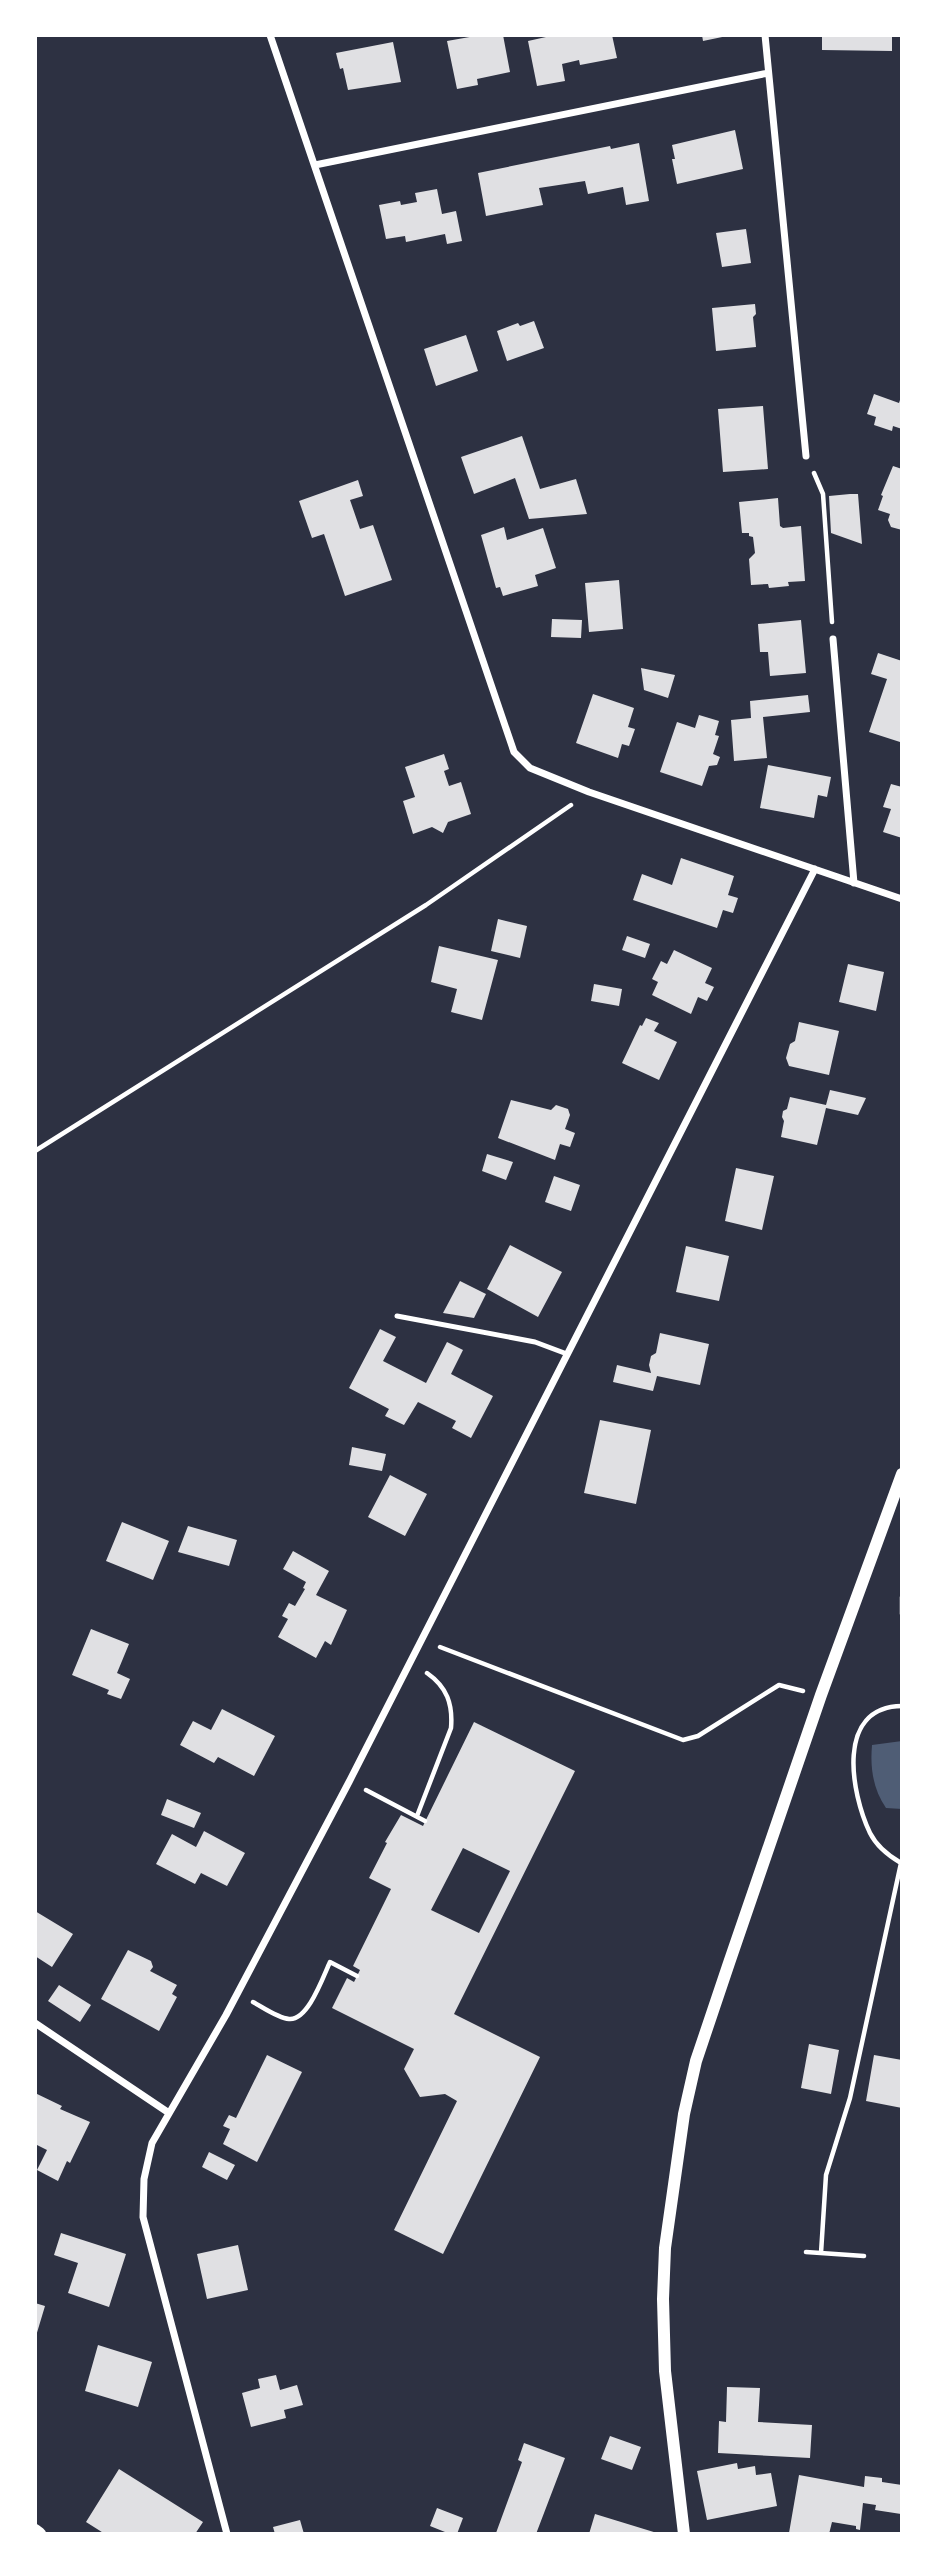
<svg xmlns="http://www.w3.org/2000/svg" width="937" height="2569" font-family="Lora,serif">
  <rect width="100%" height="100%" fill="#2d3142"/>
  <path fill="#4f5d75" d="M 902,1741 L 902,1809 L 886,1808 C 873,1789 870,1768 872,1745 Z"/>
  <path fill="#e0e0e3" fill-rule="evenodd" d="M 481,35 L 503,35 L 510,72 L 477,79 L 478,85 L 457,89 L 447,41 Z
    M 555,35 L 612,35 L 617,58 L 580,65 L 579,60 L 562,64 L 565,81 L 537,86 L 528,41 Z
    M 702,35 L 727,35 L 727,36 L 703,41 Z
    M 822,35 L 892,35 L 892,51 L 822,50 Z
    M 393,42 L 401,82 L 348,90 L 343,68 L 340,69 L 336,53 Z
    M 735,130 L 743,169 L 677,184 L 672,159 L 675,159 L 672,145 Z
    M 639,143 L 649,201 L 626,205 L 623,187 L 588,194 L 585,181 L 539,188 L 543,205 L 486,216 L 478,173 L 610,146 L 611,149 Z
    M 437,189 L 442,214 L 456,211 L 462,241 L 447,244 L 445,234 L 406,242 L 405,236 L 386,239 L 379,205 L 400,201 L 401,205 L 417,202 L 415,193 Z
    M 746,229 L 751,263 L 722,267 L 716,233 Z
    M 755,304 L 756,314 L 753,317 L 756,347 L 716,351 L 712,308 Z
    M 534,321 L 544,348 L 507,361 L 497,331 L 518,323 L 520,326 Z
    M 466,335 L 478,371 L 436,386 L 424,349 Z
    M 874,394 L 899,403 L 900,400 L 902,401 L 902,429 L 893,426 L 892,431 L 874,425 L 876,417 L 867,414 Z
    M 763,406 L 768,469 L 723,472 L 718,409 Z
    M 522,436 L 540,489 L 576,479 L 587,514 L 529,519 L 515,478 L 474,494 L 461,457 Z
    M 893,466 L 902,469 L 902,530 L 891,527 L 888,520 L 890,514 L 878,510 L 883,496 L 881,495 Z
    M 358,480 L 363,496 L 350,500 L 360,529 L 373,525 L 392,580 L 345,596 L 324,534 L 312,538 L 299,501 Z
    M 850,494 L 858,494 L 862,544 L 831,533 L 829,496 Z
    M 778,498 L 780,526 L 783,528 L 801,526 L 805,581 L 788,582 L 789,586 L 769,588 L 768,584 L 751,585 L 749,559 L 755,553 L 753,537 L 749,536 L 749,533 L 742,533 L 739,502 Z
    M 504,527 L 507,540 L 543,528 L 556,568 L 535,575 L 538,586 L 503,596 L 500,587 L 496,588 L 481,535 Z
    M 619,580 L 623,629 L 589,632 L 585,583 Z
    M 552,619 L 582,620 L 581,638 L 551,637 Z
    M 801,620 L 806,673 L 770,676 L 768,652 L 760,652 L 758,624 Z
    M 878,653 L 902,661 L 902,735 L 900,742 L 869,732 L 887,679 L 871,674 Z
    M 641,668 L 675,675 L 668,698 L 644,690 Z
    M 593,694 L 634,708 L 628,727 L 635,729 L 629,746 L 622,744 L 618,758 L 576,743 Z
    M 808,695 L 810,712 L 763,717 L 767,758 L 734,761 L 731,720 L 751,718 L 750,701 Z
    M 699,715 L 719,721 L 715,735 L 719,736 L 713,754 L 720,757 L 717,765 L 709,766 L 702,786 L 660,772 L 677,722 L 695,728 Z
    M 444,754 L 449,769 L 444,771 L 449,786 L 461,782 L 471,814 L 448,822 L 443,833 L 432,827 L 413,834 L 403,801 L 415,797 L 405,767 Z
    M 768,765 L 831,777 L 827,797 L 818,795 L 814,818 L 760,808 Z
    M 891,784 L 902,787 L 902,838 L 883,832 L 891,809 L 883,807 Z
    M 681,858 L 734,876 L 728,895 L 738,898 L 733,913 L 723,910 L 717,928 L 633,900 L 642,874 L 672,885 Z
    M 498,919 L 527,926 L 520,958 L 491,951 Z
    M 627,936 L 650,944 L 645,958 L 622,950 Z
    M 439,946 L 498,960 L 482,1020 L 451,1012 L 457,989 L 431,982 Z
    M 674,950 L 712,968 L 705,983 L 714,987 L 707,1001 L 698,997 L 691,1014 L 652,995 L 658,982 L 652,979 L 661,961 L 667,964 Z
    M 848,964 L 884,972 L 876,1011 L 839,1002 Z
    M 594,984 L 622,989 L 619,1006 L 591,1001 Z
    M 646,1018 L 659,1023 L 654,1031 L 677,1042 L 659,1080 L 622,1063 L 640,1025 L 642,1026 Z
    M 799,1022 L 839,1031 L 829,1075 L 789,1066 L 786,1058 L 790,1044 L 795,1041 Z
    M 830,1090 L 866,1098 L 858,1115 L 826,1108 L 817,1145 L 781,1137 L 784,1121 L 782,1117 L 783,1111 L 787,1109 L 790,1097 L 826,1105 Z
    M 511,1100 L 551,1110 L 556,1105 L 568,1109 L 570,1115 L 565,1129 L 575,1133 L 570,1147 L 560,1144 L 555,1160 L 498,1138 Z
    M 487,1154 L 513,1162 L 506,1180 L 482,1171 Z
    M 736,1168 L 774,1176 L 762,1230 L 725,1221 Z
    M 554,1176 L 580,1185 L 571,1211 L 545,1202 Z
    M 510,1245 L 562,1272 L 538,1317 L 487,1289 Z
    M 686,1246 L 729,1256 L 719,1301 L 676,1292 Z
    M 460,1281 L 486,1294 L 474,1318 L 443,1313 Z
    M 380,1329 L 396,1337 L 383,1361 L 426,1383 L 447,1342 L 463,1350 L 451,1374 L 493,1396 L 471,1438 L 452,1428 L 456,1421 L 418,1402 L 404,1425 L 385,1416 L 389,1409 L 349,1388 Z
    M 660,1333 L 709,1344 L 700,1385 L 657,1376 L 653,1391 L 613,1382 L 617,1365 L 651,1373 L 649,1365 L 651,1356 L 656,1353 Z
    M 600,1420 L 651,1430 L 636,1504 L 584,1493 Z
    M 352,1447 L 386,1454 L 382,1471 L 349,1465 Z
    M 390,1475 L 427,1494 L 405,1536 L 368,1517 Z
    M 122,1522 L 169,1541 L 153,1580 L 106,1561 Z
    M 188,1526 L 237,1540 L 229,1566 L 178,1552 Z
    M 293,1551 L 329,1571 L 316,1595 L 347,1610 L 331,1645 L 325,1641 L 316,1658 L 278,1637 L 288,1619 L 282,1616 L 289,1603 L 295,1606 L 305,1589 L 303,1588 L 306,1582 L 283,1569 Z
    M 91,1629 L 129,1644 L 117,1673 L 130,1679 L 121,1699 L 107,1694 L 109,1690 L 72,1675 Z
    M 222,1709 L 275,1736 L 254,1776 L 218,1757 L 214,1763 L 180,1745 L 193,1721 L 211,1730 Z
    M 474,1722 L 575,1771 L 454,2014 L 540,2057 L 443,2254 L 394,2230 L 457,2101 L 445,2094 L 420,2097 L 404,2069 L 414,2049 L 332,2008 L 347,1978 L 354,1982 L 360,1970 L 353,1966 L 391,1889 L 369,1878 L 387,1843 L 385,1842 L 401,1815 L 423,1826 ZM 463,1848 L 510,1871 L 479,1933 L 431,1910 Z
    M 167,1799 L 201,1813 L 194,1828 L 161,1815 Z
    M 204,1831 L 245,1853 L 227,1886 L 201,1873 L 195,1884 L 156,1864 L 172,1834 L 196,1847 Z
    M 35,1911 L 73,1934 L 52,1967 L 35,1956 Z
    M 128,1950 L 151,1961 L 153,1967 L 150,1971 L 177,1985 L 172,1994 L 177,1997 L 159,2031 L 101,1999 Z
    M 59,1985 L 91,2005 L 80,2022 L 48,2001 Z
    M 809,2044 L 839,2050 L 831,2094 L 801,2088 Z
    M 267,2055 L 302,2072 L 257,2162 L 223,2144 L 230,2129 L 223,2126 L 229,2115 L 236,2118 Z
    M 874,2055 L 902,2060 L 902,2108 L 866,2101 Z
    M 35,2093 L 62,2106 L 60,2109 L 90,2122 L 70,2163 L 67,2161 L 58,2181 L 37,2170 L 47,2150 L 35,2144 Z
    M 209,2152 L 235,2165 L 227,2180 L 202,2167 Z
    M 61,2233 L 126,2254 L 109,2307 L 68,2293 L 78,2263 L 54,2255 Z
    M 238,2245 L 248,2290 L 207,2299 L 197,2254 Z
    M 35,2303 L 45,2306 L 36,2336 L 35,2336 Z
    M 98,2345 L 152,2362 L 138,2407 L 85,2391 Z
    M 276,2375 L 280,2390 L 297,2385 L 303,2405 L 284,2410 L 286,2418 L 251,2427 L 242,2393 L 260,2388 L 258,2379 Z
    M 727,2387 L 760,2388 L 758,2422 L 812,2425 L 810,2458 L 718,2453 L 719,2421 L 726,2422 Z
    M 610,2436 L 641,2447 L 632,2470 L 601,2459 Z
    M 524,2443 L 565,2458 L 536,2534 L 498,2534 L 496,2533 L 522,2462 L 518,2460 Z
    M 737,2463 L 738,2469 L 755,2466 L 756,2475 L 771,2473 L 777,2506 L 707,2520 L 697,2471 Z
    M 119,2469 L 203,2522 L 195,2534 L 105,2534 L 86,2522 Z
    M 799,2475 L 864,2487 L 865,2476 L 882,2478 L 882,2482 L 902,2485 L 901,2514 L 875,2510 L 876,2505 L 863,2503 L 860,2530 L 856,2529 L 856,2526 L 832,2522 L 829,2534 L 789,2533 Z
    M 437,2508 L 463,2518 L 457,2534 L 450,2534 L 430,2526 Z
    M 595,2514 L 657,2533 L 657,2534 L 589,2534 Z
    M 300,2520 L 304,2534 L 275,2534 L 273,2527 Z"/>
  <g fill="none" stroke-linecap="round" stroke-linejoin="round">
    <path stroke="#fff" stroke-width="4.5" d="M 814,473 L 823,494 L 832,622
      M 35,1151 L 426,905 L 571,805
      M 902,1597 L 902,1614
      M 440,1647 L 683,1740 L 698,1736 L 779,1685 L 803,1691
      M 366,1790 L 425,1821
      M 417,1816 L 451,1728 C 453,1704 447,1687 427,1673
      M 901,1863 C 889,1856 877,1847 870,1833 C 851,1793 835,1707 902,1706
      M 253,2002 C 264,2008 278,2018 289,2019 C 308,2021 323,1977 330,1962 L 357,1976
      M 806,2252 L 864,2256
      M 821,2253 L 826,2175 L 850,2098 L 901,1863"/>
    <path stroke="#fff" stroke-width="5" d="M 397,1316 L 535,1342 L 567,1354"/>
    <path stroke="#fff" stroke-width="7" d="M 270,35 L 514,752 L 530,768 L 589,792 L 902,899
      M 765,35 L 806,456
      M 315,165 L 768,73
      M 833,639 L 854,883
      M 35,2023 L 169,2113
      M 227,2534 L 143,2217 L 144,2179 L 152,2143 L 226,2015 L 349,1782 L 815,869"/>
    <path stroke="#fff" stroke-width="12" d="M 684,2534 L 665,2371 L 663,2299 L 665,2248 L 684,2114 L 696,2061 L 729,1963 L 821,1695 L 902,1474"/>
    <path stroke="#fff" stroke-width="14" d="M 35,2531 L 39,2534"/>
  </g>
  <rect width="937" height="2569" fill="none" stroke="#ffffff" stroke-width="74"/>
</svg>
